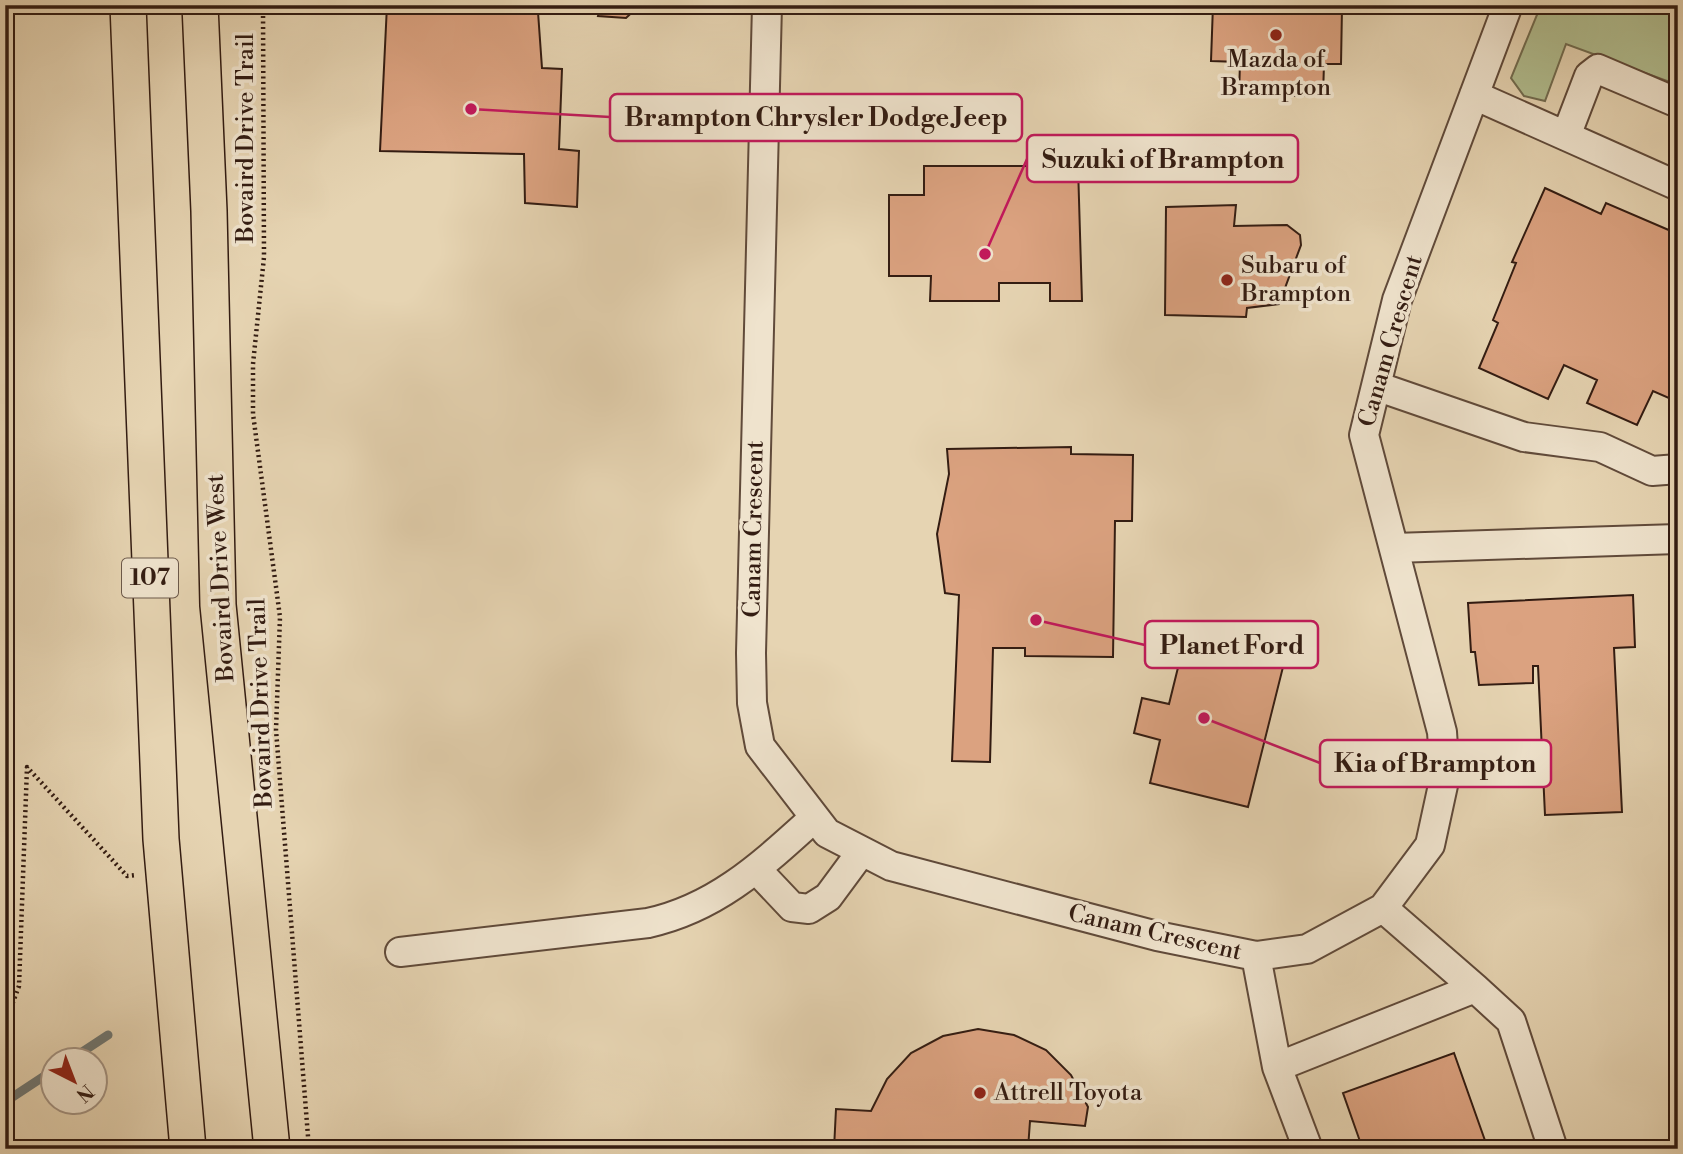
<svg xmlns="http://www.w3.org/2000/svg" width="1683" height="1154" font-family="'Libre Bodoni',serif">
  <rect width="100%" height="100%" fill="#e6d4b2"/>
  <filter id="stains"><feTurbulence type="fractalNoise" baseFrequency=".00286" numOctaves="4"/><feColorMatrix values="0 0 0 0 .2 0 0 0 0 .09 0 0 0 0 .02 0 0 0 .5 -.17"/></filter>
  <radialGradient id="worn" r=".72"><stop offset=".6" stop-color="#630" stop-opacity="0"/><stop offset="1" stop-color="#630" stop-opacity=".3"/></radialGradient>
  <path fill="#b1bd8f" stroke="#726c50" stroke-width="2" d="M 1541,5 L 1678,5 L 1678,85 L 1566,44 L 1545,101 L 1524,96 L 1511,78 Z"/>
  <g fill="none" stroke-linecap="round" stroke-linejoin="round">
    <path stroke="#707874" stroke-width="9" d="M 70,1060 L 108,1035
      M 5,1102 L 52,1071"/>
  </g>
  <path fill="#dba280" stroke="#331c12" stroke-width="2" d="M 387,5 L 545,5 L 538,12 L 542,68 L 562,69 L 559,149 L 579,151 L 577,207 L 525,203 L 524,154 L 380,151 Z
    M 601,5 L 640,5 L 626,18 L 598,16 Z
    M 938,5 L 1010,5 L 1003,12 L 938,12 Z
    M 1037,5 L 1062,5 L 1062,10 L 1037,10 Z
    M 1361,5 L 1360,9 L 1342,8 L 1341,64 L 1324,64 L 1323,96 L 1239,96 L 1240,62 L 1211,61 L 1213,5 Z
    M 924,166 L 1078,166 L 1082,301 L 1050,301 L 1050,283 L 999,283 L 999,301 L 930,301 L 931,276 L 889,276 L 889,195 L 924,195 Z
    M 1545,188 L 1601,214 L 1606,203 L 1678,234 L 1678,402 L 1653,391 L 1637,425 L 1587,403 L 1597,380 L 1564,365 L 1548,399 L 1479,368 L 1498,323 L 1493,320 L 1516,263 L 1512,262 Z
    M 1236,205 L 1234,226 L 1287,225 L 1300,235 L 1301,245 L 1279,304 L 1247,308 L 1246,317 L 1165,315 L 1166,207 Z
    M 1678,425 L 1678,443 L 1671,440 Z
    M 1071,447 L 1071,454 L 1133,455 L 1132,521 L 1115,521 L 1113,657 L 1025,656 L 1025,648 L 993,648 L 990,762 L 952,761 L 959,595 L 945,593 L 937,534 L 949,474 L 947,449 Z
    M 1633,595 L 1635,647 L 1614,648 L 1622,812 L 1545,815 L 1538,666 L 1533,666 L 1533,683 L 1479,685 L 1475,652 L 1471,652 L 1468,603 Z
    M 1189,623 L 1288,647 L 1248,807 L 1150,783 L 1160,740 L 1134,733 L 1142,698 L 1169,704 Z
    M 978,1029 L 1014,1035 L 1046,1050 L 1071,1075 L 1088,1107 L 1085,1126 L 1030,1121 L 1028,1149 L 834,1149 L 836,1109 L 871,1111 L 887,1079 L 911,1053 L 943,1036 Z
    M 1454,1053 L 1488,1149 L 1356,1149 L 1362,1147 L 1343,1093 Z"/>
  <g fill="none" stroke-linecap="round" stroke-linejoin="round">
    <defs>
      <path id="minor" d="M 767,5 L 751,653 L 752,703 L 760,746 L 827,833 L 891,866 L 1157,936 L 1256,956 L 1307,949 L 1383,908 L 1430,845 L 1445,776 L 1442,732 L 1364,435 L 1397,300 L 1508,5
        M 1474,95 L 1678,186
        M 1566,136 L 1589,76 L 1598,69 L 1678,103
        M 1376,386 L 1524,437 L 1600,447 L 1652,471 L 1678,469
        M 1394,548 L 1678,539
        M 756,869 L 792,907 L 809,909 L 828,897 L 862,851
        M 400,952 L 648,923 C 717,908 763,864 814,818
        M 1256,956 L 1277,1067 L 1475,988 L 1383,908
        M 1475,988 L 1511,1021 L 1553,1149
        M 1277,1067 L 1308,1149"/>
      <path id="major" d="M 128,5 L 161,839 L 188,1149
        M 200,5 L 209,211 L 218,605 L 272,1149"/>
    </defs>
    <use href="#minor" stroke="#604a3a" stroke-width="32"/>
    <use href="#major" stroke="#331c12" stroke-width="38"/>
    <path stroke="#331c12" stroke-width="4.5" stroke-dasharray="2 3.5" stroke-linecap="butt" d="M 263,5 L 264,257 L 253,364 L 253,414 L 280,617 L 276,730 L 309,1149
      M 5,1024 L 19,986 L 27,767 L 127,876 L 136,875"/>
    <use href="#minor" stroke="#efe3cd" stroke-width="28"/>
    <use href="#major" stroke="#e6d4b2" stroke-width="35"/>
  </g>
  <g fill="#8f2418" stroke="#efe3cd" stroke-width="2.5">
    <circle cx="1276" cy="35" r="7"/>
    <circle cx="1227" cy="280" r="7"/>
    <circle cx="980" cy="1093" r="7"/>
  </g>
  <g text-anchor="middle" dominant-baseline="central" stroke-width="7" stroke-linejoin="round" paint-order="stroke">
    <rect fill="#efe3cd" stroke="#6b584a" stroke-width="2" x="122" y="558.5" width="56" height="39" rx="5"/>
    <g font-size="23" font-weight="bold" fill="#331c12">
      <text x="150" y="578">107</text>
    </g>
    <g font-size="24" fill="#331c12" stroke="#efe3cd" text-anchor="start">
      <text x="1276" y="60" text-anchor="middle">Mazda of<tspan x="1276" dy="28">Brampton</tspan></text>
      <text x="1241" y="266">Subaru of<tspan x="1241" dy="28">Brampton</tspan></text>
      <text x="994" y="1093">Attrell Toyota</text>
    </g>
    <g font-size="24" fill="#331c12" stroke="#efe3cd">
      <text transform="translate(246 138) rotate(-90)">Bovaird Drive Trail</text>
      <text transform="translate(1391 341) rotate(-74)">Canam Crescent</text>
      <text transform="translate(754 529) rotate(-89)">Canam Crescent</text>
      <text transform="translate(221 578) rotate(-93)">Bovaird Drive West</text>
      <text transform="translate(261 703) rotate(-92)">Bovaird Drive Trail</text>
      <text transform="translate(1155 933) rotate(13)">Canam Crescent</text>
    </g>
  </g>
  <path fill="none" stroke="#c2185b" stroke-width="2.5" d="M471 109L610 117M985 254L1027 159M1036 620L1145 645M1204 718L1320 763"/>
  <g fill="#c2185b" stroke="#efe3cd" stroke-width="2.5">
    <circle cx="471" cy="109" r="7"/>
    <circle cx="985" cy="254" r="7"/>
    <circle cx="1036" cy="620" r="7"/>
    <circle cx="1204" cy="718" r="7"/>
  </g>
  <g fill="#efe3cd" stroke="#c2185b" stroke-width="2.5">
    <rect x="610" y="94" width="412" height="47" rx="7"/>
    <rect x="1027" y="135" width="271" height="47" rx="7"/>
    <rect x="1145" y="621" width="173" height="47" rx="7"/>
    <rect x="1320" y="740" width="231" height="47" rx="7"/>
  </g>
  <g font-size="26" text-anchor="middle" font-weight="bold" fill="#331c12">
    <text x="816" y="126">Brampton Chrysler Dodge Jeep</text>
    <text x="1163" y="168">Suzuki of Brampton</text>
    <text x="1232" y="654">Planet Ford</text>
    <text x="1435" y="772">Kia of Brampton</text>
  </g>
  <rect width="1683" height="1154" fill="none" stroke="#e6d4b2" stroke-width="28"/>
  <rect x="7" y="7" width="1669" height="1140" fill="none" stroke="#331c12" stroke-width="3.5"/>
  <rect x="14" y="14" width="1655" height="1126" fill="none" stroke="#331c12" stroke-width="2"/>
  <g transform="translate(74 1081) rotate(138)"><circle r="33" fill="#efe3cd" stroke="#a49382" stroke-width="2"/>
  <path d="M0-5L12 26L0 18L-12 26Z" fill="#8f2418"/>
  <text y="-10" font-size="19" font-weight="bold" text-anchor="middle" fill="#331c12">N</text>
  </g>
  <rect width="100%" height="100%" filter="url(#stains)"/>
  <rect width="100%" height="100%" fill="url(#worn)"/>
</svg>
